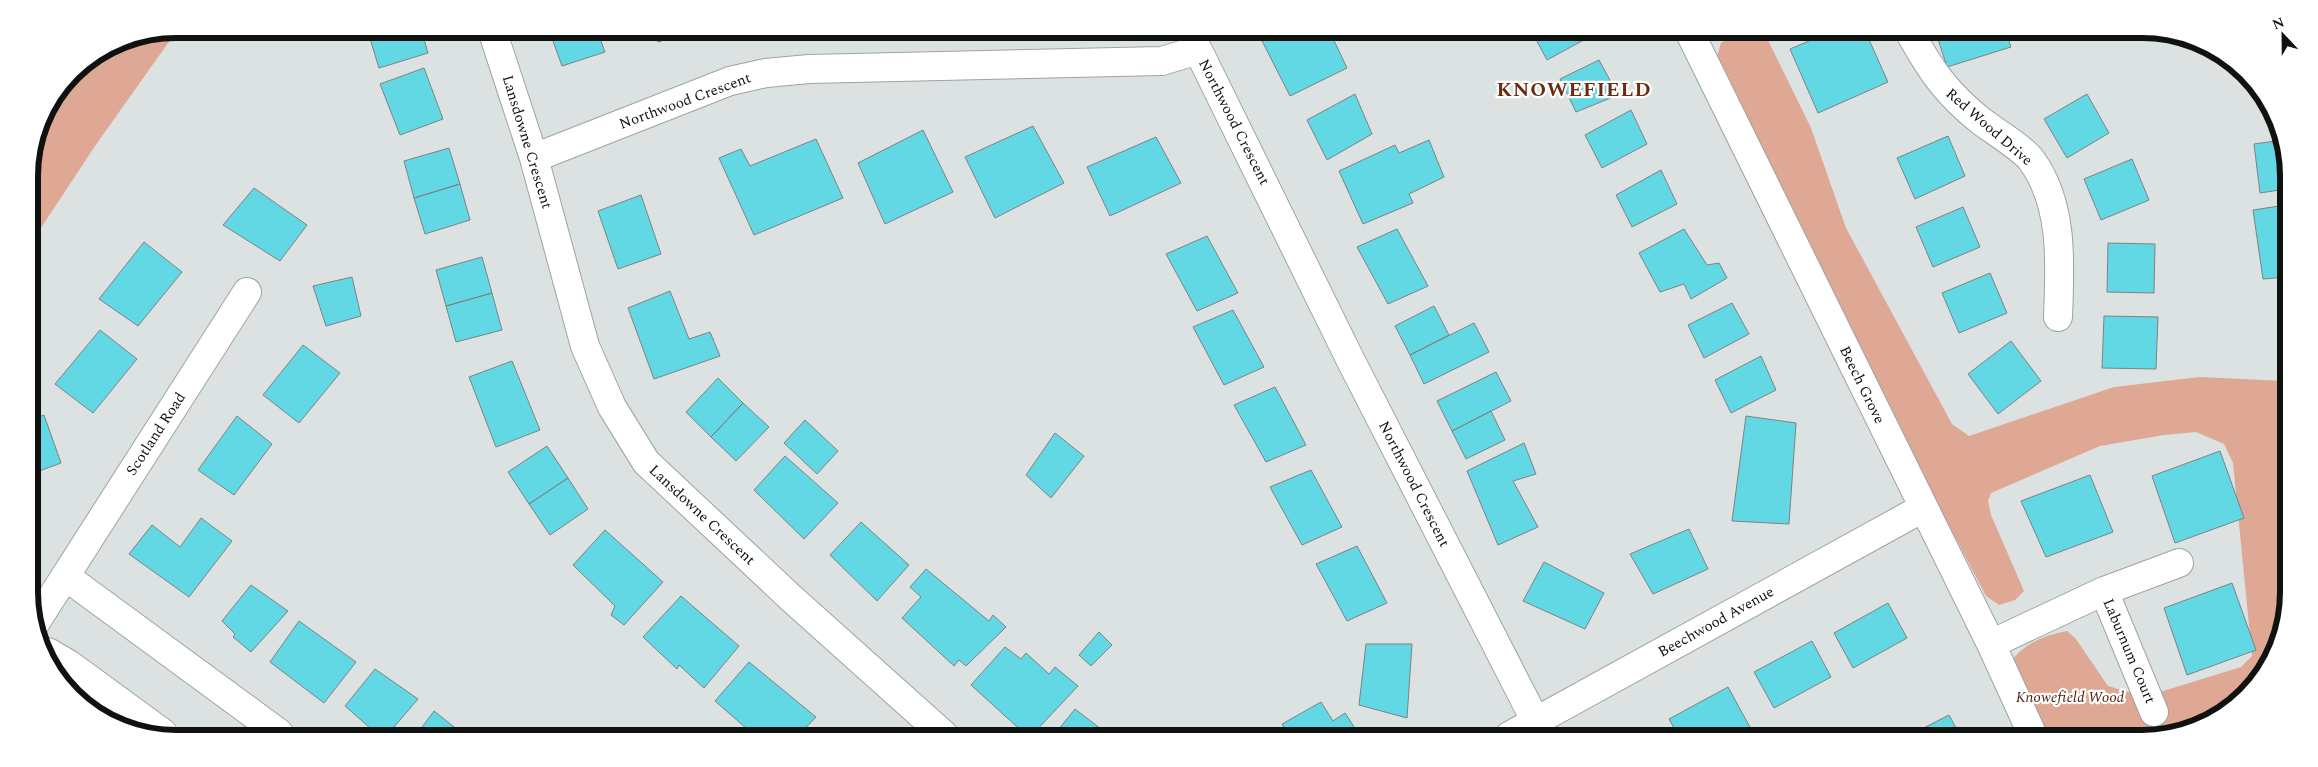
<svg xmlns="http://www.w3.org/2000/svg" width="2318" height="767" font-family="Spectral,serif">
  <rect width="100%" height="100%" fill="#dce2e2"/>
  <path fill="#dea894" d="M 178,29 L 95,146 L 29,246 L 29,167 L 40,119 L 72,72 L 120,40 Z
    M 1740,33 L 1765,34 L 1811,128 L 1846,228 L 1952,424 L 1969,436 L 2114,387 L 2200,377 L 2285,381 L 2284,629 L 2265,673 L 2232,708 L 2190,730 L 2151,738 L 2048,738 L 2013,659 C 2026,642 2047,635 2067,631 L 2076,639 L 2108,686 L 2128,692 L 2160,692 L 2241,667 L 2252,656 L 2233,463 L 2224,444 L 2196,432 L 2164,435 L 2100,446 L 1991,493 L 1988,501 L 1991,515 L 2024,591 L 2015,600 L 1999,605 L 1986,596 L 1818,276 L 1715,64 L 1721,43 Z"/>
  <path fill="#62d8e4" stroke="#7d8283" d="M 367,29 L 421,29 L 428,53 L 379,68 Z
    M 549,30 L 597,30 L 605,52 L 562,66 Z
    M 654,30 L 695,30 L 658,42 Z
    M 1257,31 L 1330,32 L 1347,68 L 1290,96 Z
    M 1532,32 L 1590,32 L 1591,36 L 1547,60 Z
    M 1828,33 L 1866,33 L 1888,82 L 1818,113 L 1790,49 Z
    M 1936,33 L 2006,33 L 2011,47 L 1947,67 Z
    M 1599,60 L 1618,95 L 1576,112 L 1560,79 Z
    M 424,68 L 443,119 L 400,135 L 380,84 Z
    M 1355,94 L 1372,134 L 1327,160 L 1307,120 Z
    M 2087,94 L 2109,133 L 2067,158 L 2044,119 Z
    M 1631,110 L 1647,144 L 1602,168 L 1585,135 Z
    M 1033,126 L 1064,183 L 995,218 L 965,157 Z
    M 923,130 L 953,192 L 885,224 L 858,163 Z
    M 1948,136 L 1965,176 L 1915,199 L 1897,158 Z
    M 1156,137 L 1181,183 L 1110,216 L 1087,167 Z
    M 816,139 L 843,198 L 754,235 L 719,158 L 741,149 L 750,166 Z
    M 1429,140 L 1444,177 L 1409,194 L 1413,203 L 1363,224 L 1339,171 L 1395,145 L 1399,153 Z
    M 2283,140 L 2286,147 L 2286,189 L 2260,193 L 2254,144 Z
    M 449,148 L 460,184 L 414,198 L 404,161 Z
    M 2132,159 L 2149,200 L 2101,220 L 2084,179 Z
    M 1661,170 L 1677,204 L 1632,227 L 1616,195 Z
    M 460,184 L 470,220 L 425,234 L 414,198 Z
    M 254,188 L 307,225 L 280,261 L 223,225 Z
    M 641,195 L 661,254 L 618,269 L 598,211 Z
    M 2286,205 L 2286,277 L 2263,279 L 2253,210 Z
    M 1963,207 L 1980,247 L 1933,267 L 1916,227 Z
    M 1397,229 L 1428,286 L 1388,304 L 1357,247 Z
    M 1684,229 L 1707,265 L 1719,263 L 1727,278 L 1691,299 L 1684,284 L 1660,292 L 1639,253 Z
    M 1207,236 L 1238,293 L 1197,311 L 1166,254 Z
    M 144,242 L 182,272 L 138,326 L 99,299 Z
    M 2108,243 L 2155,244 L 2154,293 L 2107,292 Z
    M 482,257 L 492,293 L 446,306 L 436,270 Z
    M 1990,273 L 2007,313 L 1959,333 L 1942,293 Z
    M 352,277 L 361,316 L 326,326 L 313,286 Z
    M 670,291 L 689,339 L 710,332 L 720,356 L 654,379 L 628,308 Z
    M 492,293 L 502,330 L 456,342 L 446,306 Z
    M 1732,303 L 1749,334 L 1704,358 L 1688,325 Z
    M 1434,306 L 1449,335 L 1410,355 L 1395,326 Z
    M 1233,310 L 1264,367 L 1224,385 L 1193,327 Z
    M 2104,316 L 2158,317 L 2156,369 L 2102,368 Z
    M 2280,318 L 2286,318 L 2285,361 L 2279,360 Z
    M 1474,323 L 1489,352 L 1424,384 L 1410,355 Z
    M 100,330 L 137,359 L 93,413 L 55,384 Z
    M 2011,341 L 2041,381 L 1998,414 L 1968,374 Z
    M 303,345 L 340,373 L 299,423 L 263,395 Z
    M 1761,356 L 1776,390 L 1731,413 L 1715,380 Z
    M 512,361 L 540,430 L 496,447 L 469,377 Z
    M 1496,372 L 1511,401 L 1452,431 L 1437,401 Z
    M 718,378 L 743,403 L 711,437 L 686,412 Z
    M 1275,387 L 1306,445 L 1266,462 L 1234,405 Z
    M 743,403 L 769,427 L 736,461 L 711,437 Z
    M 1491,411 L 1505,440 L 1466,459 L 1452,431 Z
    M 44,415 L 61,463 L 31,474 L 30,420 Z
    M 237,416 L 272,444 L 234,495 L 198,470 Z
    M 1746,416 L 1796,423 L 1789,524 L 1732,521 Z
    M 805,420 L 838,451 L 817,474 L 784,443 Z
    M 1055,433 L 1084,456 L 1051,498 L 1026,475 Z
    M 1524,443 L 1536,474 L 1513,481 L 1538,527 L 1498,545 L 1467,471 Z
    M 547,446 L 568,478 L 529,504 L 508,472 Z
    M 2220,451 L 2244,518 L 2175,543 L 2152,476 Z
    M 785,456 L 838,503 L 804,539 L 754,490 Z
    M 1311,470 L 1342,527 L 1302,545 L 1270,487 Z
    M 2090,475 L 2113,532 L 2046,557 L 2021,501 Z
    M 568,478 L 588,509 L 550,535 L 529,504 Z
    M 201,518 L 232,541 L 189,597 L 129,554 L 152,525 L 180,547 Z
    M 861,522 L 909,565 L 877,601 L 830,555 Z
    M 1689,529 L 1708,569 L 1653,594 L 1630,554 Z
    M 605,530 L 663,582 L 624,625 L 611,615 L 615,606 L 573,565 Z
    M 1357,546 L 1387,603 L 1347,621 L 1316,564 Z
    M 1544,562 L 1604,593 L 1585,629 L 1523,601 Z
    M 926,569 L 989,621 L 993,615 L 1006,627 L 966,666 L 959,660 L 954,666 L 902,618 L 921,597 L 910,587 Z
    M 2232,583 L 2256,650 L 2187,675 L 2164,608 Z
    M 251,585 L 288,611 L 251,652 L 233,637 L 235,634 L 222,621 Z
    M 681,596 L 739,646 L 704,688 L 679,665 L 677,669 L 643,637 Z
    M 1888,603 L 1907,638 L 1853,668 L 1834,633 Z
    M 299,621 L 356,662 L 324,703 L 270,662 Z
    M 1099,632 L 1112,645 L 1091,666 L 1079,655 Z
    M 1812,641 L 1831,677 L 1774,708 L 1754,672 Z
    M 1366,644 L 1412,644 L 1407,718 L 1359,705 Z
    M 1005,647 L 1021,659 L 1026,653 L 1049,674 L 1055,667 L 1078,686 L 1032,735 L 1026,735 L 971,685 Z
    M 749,662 L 816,717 L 799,735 L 754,735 L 715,701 Z
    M 375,669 L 418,699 L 388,734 L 368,734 L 370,728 L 345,706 Z
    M 1728,687 L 1751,729 L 1735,737 L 1679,737 L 1669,719 Z
    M 1321,702 L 1333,721 L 1345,713 L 1360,736 L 1289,736 L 1282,724 Z
    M 1075,709 L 1109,735 L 1054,735 Z
    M 434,711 L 463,734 L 417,734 Z
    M 1949,715 L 1961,737 L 1906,737 Z
    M 1647,732 L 1649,737 L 1638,737 Z"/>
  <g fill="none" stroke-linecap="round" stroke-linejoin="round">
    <defs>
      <path id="street" d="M 492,30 L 534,158 L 585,346 L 612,407 L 646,462 L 791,598 L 944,735
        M 1690,33 L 1991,644 L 2034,738
        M 1910,33 C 1931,71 1947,94 1981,121 C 1994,131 2024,149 2032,161 C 2064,205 2060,265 2058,317
        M 534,158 L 730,81 L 766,73 L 809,69 L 1162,61 L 1198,50 L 1350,359 L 1536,722
        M 65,576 L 279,733
        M 2104,591 L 2154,712
        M 34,625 L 247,292
        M 1991,644 L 2104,591 L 2179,563
        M 1509,736 L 1923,508"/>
      <path id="primary" d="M 48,652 L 70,665 L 163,733"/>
    </defs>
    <use href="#street" stroke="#9ea3a4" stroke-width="30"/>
    <use href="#primary" stroke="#9ea3a4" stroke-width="30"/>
    <use href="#street" stroke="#fff" stroke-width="28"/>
    <use href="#primary" stroke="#fff" stroke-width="28"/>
  </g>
  <g text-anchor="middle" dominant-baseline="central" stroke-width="4.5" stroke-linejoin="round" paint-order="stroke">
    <g font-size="15" fill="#101212" stroke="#fff">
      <text transform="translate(685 101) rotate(-20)">Northwood Crescent</text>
      <text transform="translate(1234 122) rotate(63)">Northwood Crescent</text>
      <text transform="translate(1989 127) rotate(41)">Red Wood Drive</text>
      <text transform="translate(527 142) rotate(73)">Lansdowne Crescent</text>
      <text transform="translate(1862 385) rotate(64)">Beech Grove</text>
      <text transform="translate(156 434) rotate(-57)">Scotland Road</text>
      <text transform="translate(1414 484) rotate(63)">Northwood Crescent</text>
      <text transform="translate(702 515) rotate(43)">Lansdowne Crescent</text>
      <text transform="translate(1716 622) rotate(-29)">Beechwood Avenue</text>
      <text transform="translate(2129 651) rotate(67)">Laburnum Court</text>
    </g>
    <g font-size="15" font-style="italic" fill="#511e09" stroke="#fff">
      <text x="2070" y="697">Knowefield Wood</text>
    </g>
    <g font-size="20" font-weight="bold" letter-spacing="1" fill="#6c2b11" stroke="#fff">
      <text x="1574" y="90">KNOWEFIELD</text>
    </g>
  </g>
  <path d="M0 0H2318V767H0ZM176 38H2142A138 138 0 0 1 2280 176V592A138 138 0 0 1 2142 730H176A138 138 0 0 1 38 592V176A138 138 0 0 1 176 38Z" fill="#fff" fill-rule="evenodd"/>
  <path fill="none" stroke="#101212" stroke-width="6" d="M176 38H2142A138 138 0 0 1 2280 176V592A138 138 0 0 1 2142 730H176A138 138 0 0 1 38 592V176A138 138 0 0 1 176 38Z"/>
  <g transform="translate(2283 35) rotate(338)" stroke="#ffffff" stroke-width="4" paint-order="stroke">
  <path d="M0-4L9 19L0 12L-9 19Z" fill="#101212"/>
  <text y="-8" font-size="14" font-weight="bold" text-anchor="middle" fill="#101212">N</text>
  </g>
</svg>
